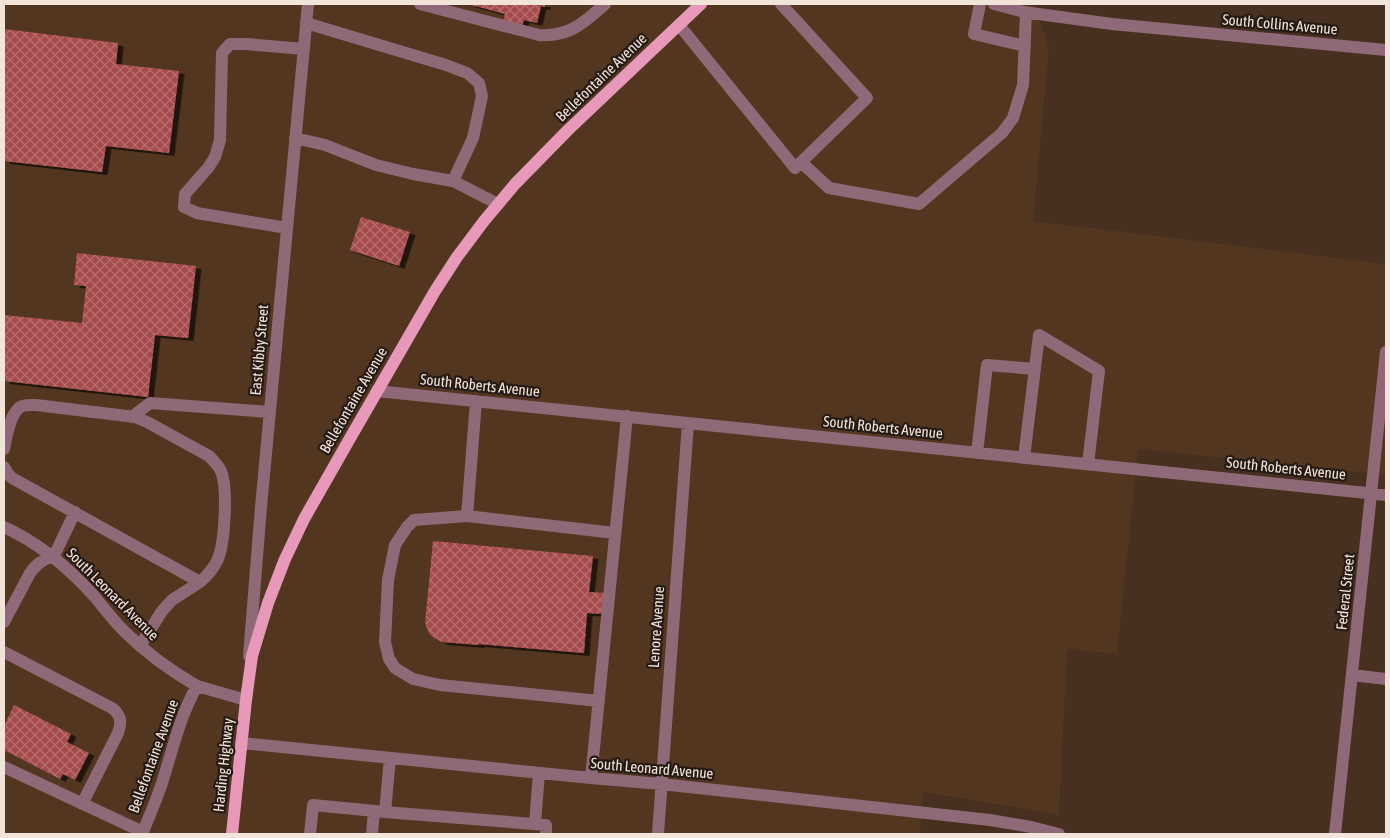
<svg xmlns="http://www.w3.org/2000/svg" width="1390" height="838" font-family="'Asap Condensed',sans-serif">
  <defs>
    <pattern id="building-cross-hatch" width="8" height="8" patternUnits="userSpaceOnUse" patternTransform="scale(1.25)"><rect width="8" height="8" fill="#a64c4d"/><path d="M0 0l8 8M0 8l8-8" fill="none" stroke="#b76e6e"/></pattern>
    <filter id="shadow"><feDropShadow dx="5.5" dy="3" stdDeviation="0" flood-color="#0009"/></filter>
  </defs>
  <rect width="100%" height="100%" fill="#47301f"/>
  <path fill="#533620" d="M 4,4 L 1034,4 L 1049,48 L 1033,221 L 1386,264 L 1386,475 L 1138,449 L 1117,654 L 1067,649 L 1059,815 L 923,792 L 920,834 L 4,834 Z"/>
  <path fill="url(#building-cross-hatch)" filter="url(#shadow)" d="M 468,4 L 545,4 L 545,7 L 541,6 L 537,23 L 524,20 L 522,26 L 503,21 L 505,14 Z
    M 4,29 L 118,43 L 116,64 L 179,71 L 169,153 L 106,146 L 102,172 L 4,161 Z
    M 361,217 L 410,232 L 399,266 L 350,250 Z
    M 77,253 L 196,266 L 188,338 L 155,335 L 148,397 L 4,381 L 4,315 L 82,323 L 86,286 L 74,285 Z
    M 433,541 L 593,556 L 589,592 L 607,593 L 606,614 L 587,613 L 584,653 L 479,644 L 479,645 L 442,642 L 434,638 L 429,633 L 425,623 Z
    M 14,705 L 71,734 L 67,742 L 89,753 L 75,780 L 63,774 L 60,779 L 4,750 L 4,726 Z"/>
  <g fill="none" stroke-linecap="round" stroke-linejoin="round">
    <path stroke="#906978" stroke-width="12" d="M 420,4 L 539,35 C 569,37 584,23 605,4
      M 980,4 L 974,34 L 1025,46
      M 994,4 L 1024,12 L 1112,24 L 1386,50
      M 306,23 L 446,65 L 467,73 L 479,83 L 482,96 L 473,138 L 453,181
      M 679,25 L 795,168 L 867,98 L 781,4
      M 295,138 L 325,145 L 376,165 L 413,174 L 453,181 L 498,204
      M 801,162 L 829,188 L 919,204 L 1002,133 L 1013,118 L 1023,85 L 1026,12
      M 287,228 L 197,213 L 184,207 L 185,194 L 208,168 L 215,157 L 220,140 L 222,53 L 230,44 L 246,44 L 304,49
      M 377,391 L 1386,495
      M 476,401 L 467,516 L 615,533
      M 132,417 L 150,403 L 269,412
      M 4,449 C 6,438 10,414 20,407 C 25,404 31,405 36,405 L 135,417 L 147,422 L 209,456 C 214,461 218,465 221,471 C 228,488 225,545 217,561 C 213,569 207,576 200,582 L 12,478 L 8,474 L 4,467
      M 977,453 L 987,365 L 1035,369
      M 1024,458 L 1039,335 L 1099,371 L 1088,464
      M 467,516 L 414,520 L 407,527 L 395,545 L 388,580 L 385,642 L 389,659 L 395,668 L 413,679 L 440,685 L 599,701
      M 4,527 C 39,543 68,567 94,596 C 104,608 113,620 124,631 C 146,653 171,671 197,686
      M 4,622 L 30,573 C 36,564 43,559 54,556 L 75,512
      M 140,646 L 162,611 L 172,600 L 200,582
      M 4,652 L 112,708 C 121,715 122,722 118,733 L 82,804
      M 249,656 L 261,507 L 308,4
      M 1352,675 L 1386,679
      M 241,743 L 591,778 L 661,784 L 990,820 L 1031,827 L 1059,834
      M 390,758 L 385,812 L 546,825 L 546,834
      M 4,767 L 143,832
      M 591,778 L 627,416
      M 535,823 L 539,773
      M 142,834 C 149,817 157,799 163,780 C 173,748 180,716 197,686 L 246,700 L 247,691
      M 310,834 L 313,805 L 385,812
      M 372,834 L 374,811
      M 658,834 L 688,423
      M 1335,834 L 1386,352"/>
    <path stroke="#e899b9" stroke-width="12" d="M 232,834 L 246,700 L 252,656 L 268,603 L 285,559 L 304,519 L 349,440 L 435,291 L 457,257 L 484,221 L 515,184 L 568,130 L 701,4"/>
  </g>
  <g text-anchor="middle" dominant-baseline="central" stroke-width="4.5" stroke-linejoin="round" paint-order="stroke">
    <g font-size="15" fill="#f3e4da" stroke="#261b14">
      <text transform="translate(1280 24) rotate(5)">South Collins Avenue</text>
      <text transform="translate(601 77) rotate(-44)">Bellefontaine Avenue</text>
      <text transform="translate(259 350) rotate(-85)">East Kibby Street</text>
      <text transform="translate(480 385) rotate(6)">South Roberts Avenue</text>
      <text transform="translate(353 400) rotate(-60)">Bellefontaine Avenue</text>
      <text transform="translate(883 427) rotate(6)">South Roberts Avenue</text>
      <text transform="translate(1286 468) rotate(6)">South Roberts Avenue</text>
      <text transform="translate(1345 592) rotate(-84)">Federal Street</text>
      <text transform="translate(113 594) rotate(45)">South Leonard Avenue</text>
      <text transform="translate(656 627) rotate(-86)">Lenore Avenue</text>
      <text transform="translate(153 756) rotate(-70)">Bellefontaine Avenue</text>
      <text transform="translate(223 765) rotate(-84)">Harding Highway</text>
      <text transform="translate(652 768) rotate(5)">South Leonard Avenue</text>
    </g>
  </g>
  <rect width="1390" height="838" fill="none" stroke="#f3e4da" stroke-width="10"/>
</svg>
